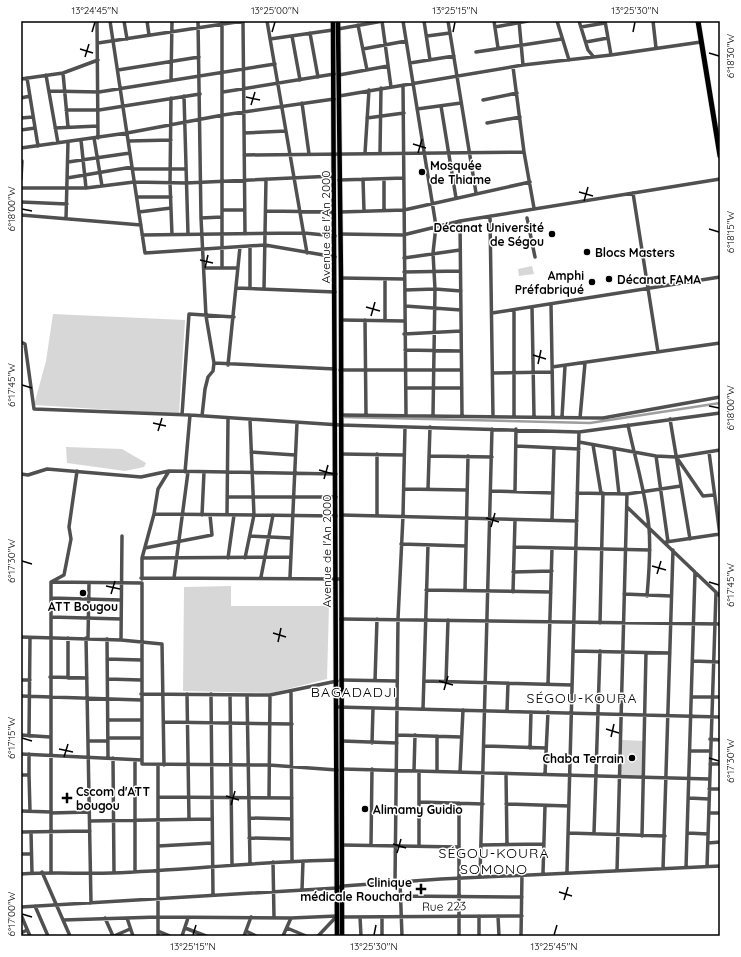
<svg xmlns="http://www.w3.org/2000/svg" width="741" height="957" font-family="Quicksand,sans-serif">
  <rect width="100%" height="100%" fill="#fff"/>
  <path fill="#d7d7d7" d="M 532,266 L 534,274 L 519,276 L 518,269 Z
    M 53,314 L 185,320 L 179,414 L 34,405 L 46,361 Z
    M 66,447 L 122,449 L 146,463 L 144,467 L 125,471 L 67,463 Z
    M 231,586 L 231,606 L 329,606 L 327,679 L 272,693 L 183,691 L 184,587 Z
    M 621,740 L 645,741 L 644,777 L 620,776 Z"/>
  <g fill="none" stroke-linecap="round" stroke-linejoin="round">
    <path stroke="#9e9e9e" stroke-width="1" d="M 344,847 L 344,881"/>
    <path stroke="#9e9e9e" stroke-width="2.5" d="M 343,417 L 590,423 L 720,403"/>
    <defs>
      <path id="major" d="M 333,21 L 337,936
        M 338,21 L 341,278 L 342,936"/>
      <path id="highway" d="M 698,21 L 720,156"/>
    </defs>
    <use href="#major" stroke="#dbdbdb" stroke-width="6"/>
    <use href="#highway" stroke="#dbdbdb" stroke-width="6"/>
    <path stroke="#505050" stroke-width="3.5" d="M 97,21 L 98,138
      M 110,21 L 145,253 L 265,245 L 335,257
      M 124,21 L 127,39
      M 147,21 L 149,35
      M 198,21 L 201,218 L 206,316 L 214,363 L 213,371 L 208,377 L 205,389 L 202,416
      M 243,21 L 245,234
      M 267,21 L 307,253
      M 382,21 L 391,87
      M 403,21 L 436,226 L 433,253 L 435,289 L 433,415
      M 424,21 L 430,60
      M 448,21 L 476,193
      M 494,21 L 498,48
      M 519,21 L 523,65
      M 557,21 L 569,60
      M 579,21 L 588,50 L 593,56
      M 605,21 L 611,55
      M 653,21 L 656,48
      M 358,25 L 367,70
      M 495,27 L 528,21
      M 581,27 L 605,23
      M 338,29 L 383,21
      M 310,33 L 318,77
      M 292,36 L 300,80
      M 427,36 L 450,33
      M 270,39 L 333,30
      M 586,42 L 608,38
      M 98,43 L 243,21
      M 363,49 L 406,41
      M 476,52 L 562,39
      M 410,63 L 454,56
      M 513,67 L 524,152
      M 118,70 L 199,57
      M 63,73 L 68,127
      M 46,75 L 58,143
      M 339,75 L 388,66
      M 27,78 L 38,146
      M 21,79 L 63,73 L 98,60
      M 171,80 L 172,21
      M 403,85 L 406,414
      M 49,91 L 99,92 L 275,64
      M 223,92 L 334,74
      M 184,96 L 188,234
      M 339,96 L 523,65 L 611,55 L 701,42
      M 21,98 L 30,96
      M 171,98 L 170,183 L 172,235
      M 483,100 L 517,93
      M 302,103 L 309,154
      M 441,106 L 456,198
      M 417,109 L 461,103
      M 66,110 L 99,110 L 200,94
      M 21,118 L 33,117
      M 367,118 L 404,113
      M 487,123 L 520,117
      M 55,128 L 98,126
      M 21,130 L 35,128
      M 244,133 L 286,131
      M 94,138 L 102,186
      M 81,140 L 86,188
      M 129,141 L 171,140
      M 21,148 L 127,133 L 223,115 L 334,99
      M 365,153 L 369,90
      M 380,153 L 381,88
      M 244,155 L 524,152 L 534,208
      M 68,162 L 130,153
      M 133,169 L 186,169
      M 67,178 L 132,167
      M 21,179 L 22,161
      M 363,179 L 364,211
      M 339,180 L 404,178
      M 21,188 L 86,188 L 134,182 L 186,183 L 334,176
      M 633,193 L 658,352
      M 137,197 L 171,197
      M 21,202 L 67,204
      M 222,210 L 244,210
      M 266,211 L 334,212
      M 384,211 L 384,179
      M 139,212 L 171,208
      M 340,212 L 404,210 L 530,182
      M 21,215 L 141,225
      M 490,216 L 493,416
      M 201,218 L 222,217
      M 527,218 L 535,257
      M 66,219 L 68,142
      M 460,221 L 462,415
      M 340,234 L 403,235 L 460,221 L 720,179
      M 142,235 L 304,233 L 335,236
      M 404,258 L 460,250
      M 204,268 L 238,268
      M 222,268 L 222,21
      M 404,272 L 460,271
      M 341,278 L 404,279
      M 385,279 L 385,320
      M 237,288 L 335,292
      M 250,288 L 250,246
      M 264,289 L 266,179
      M 405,290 L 435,289 L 461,291
      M 551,304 L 553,417
      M 405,306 L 461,310
      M 532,307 L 534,416
      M 492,313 L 720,277
      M 341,320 L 405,321
      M 365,320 L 366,415
      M 404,334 L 461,331
      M 21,342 L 25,344 L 34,409 L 190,415 L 340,425 L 579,432 L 720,413
      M 405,350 L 461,351
      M 214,363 L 335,369
      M 228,365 L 240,247
      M 552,367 L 720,343
      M 340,370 L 461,370
      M 493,373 L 552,372
      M 407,388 L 462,388
      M 182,415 L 189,314 L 234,317
      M 341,415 L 603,418 L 720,397
      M 514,416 L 514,310
      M 562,417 L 565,366
      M 580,418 L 585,363
      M 670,419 L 690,539
      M 628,425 C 635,459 646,493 649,528 C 651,551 649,573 647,596
      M 579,442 L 656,456 L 676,457 L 720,450
      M 593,445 L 601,493
      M 516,446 L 579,449
      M 614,449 L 619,494
      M 251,452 L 295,455
      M 709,452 L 720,535
      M 341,454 L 404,455
      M 429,456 L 492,457
      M 656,456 L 668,542
      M 677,458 L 703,496 L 714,495
      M 185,472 L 190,415
      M 21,474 L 28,475 L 47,469 L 141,477 L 169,471 L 336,474
      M 404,489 L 467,490
      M 428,489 L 430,427
      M 491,491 L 553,493
      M 515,491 L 516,429
      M 577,493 L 627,494 L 681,486
      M 227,497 L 336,497
      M 627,507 L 720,596
      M 154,514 L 336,516
      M 202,515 L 204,472
      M 227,515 L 228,419
      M 341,515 L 577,521
      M 377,515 L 377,454
      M 552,520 L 554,448
      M 250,536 L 291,538
      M 666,542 L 720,534
      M 401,544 L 466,546
      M 514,547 L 650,550
      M 145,548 L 212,535 L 210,515
      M 142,558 L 291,557
      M 228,558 L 234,515
      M 245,558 L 254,515 L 250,420
      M 513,572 L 552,571
      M 261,577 L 273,515
      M 290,577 L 297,423
      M 141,578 L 341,579
      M 174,578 L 188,472
      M 142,579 L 142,558 L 154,514 L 158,489 L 169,471
      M 51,582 L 142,583 L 142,764 L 269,765 L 337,770
      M 426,590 L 551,592
      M 465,590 L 468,456
      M 513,592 L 515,520
      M 624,594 L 671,596
      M 51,598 L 121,600
      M 51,617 L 121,619
      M 341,619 L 720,624
      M 600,623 L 603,493
      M 21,637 L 121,640 L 162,644 L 164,765
      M 86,638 L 91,903
      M 88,638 L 89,584
      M 107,639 L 108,758
      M 121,640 L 122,536
      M 573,651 L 670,653
      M 107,659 L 141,660
      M 693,661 L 720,662
      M 50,677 L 87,678
      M 68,678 L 68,638
      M 108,679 L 141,680
      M 21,680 L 30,680
      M 341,680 L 397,681
      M 375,681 L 377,619
      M 424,681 L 572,685
      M 446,682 L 448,620
      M 548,684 L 552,548
      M 291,691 L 292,861
      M 141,694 L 270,695 L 337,681
      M 187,694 L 189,819
      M 211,694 L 213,895
      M 230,695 L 232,864
      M 247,695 L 250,863
      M 21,696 L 141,700
      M 692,697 L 720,697
      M 337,707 L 720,717
      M 423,709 L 428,545
      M 507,711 L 508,683
      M 108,720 L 141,720
      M 164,722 L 292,724
      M 21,735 L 50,737
      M 397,735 L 461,737
      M 29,736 L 30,638
      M 108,738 L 141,738
      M 710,739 L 720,740
      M 88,741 L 108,741
      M 342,741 L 397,743
      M 372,743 L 373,708
      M 485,746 L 546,748
      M 530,748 L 531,712
      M 690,751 L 710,751
      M 21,754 L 142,760
      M 113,758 L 114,873
      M 135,760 L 135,871
      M 710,764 L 720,764
      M 342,769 L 709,779
      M 414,771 L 415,735
      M 437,771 L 437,736
      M 419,772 L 419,846
      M 460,772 L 463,710
      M 506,774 L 507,845
      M 545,774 L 548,712
      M 21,775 L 29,775 L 29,754
      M 29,775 L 30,811
      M 709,789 L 720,789
      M 158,797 L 292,798
      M 269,798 L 270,695
      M 689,798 L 709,799
      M 420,802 L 483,804
      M 459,803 L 459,936
      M 506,804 L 569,806
      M 21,811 L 51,812
      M 51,813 L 89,812
      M 709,813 L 720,813
      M 249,818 L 292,819
      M 90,821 L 212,819
      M 21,832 L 90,831
      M 31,832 L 32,873
      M 568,833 L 665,836
      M 594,833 L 600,651
      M 688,833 L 708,834
      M 642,836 L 646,653
      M 249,838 L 292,839
      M 708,843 L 720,842
      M 342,845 L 459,847
      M 371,845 L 372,769
      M 482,845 L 544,844
      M 158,846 L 212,843
      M 21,854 L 31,854
      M 273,862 L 274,917
      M 707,867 L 716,592
      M 686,868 L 695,572
      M 663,869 L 673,550
      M 617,871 L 627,494
      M 42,872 L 70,936
      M 51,872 L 51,582 L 64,575 L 71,539 L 69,527 L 77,471
      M 567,872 L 579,432
      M 543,873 L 545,806
      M 21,874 C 52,872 82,874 112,873 C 187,870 262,861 337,860
      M 480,877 L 492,429
      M 395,882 L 398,619 L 403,516 L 405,427
      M 400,882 L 402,936
      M 302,890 L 303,861
      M 402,896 L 522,897
      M 35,906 L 48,936
      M 21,907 L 337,888 L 343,886 L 441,879 L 720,866
      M 21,915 L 30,936
      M 479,916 L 479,936
      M 498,916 L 499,936
      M 342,917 L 522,916
      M 360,917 L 361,936
      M 105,918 L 113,936
      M 127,918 L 133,936
      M 291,918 L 337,916
      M 63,920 L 158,917 L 291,918 L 283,936
      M 185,928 L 206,936
      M 287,928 L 306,936
      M 158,931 L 170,936
      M 246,931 L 256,936
      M 21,933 L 27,930
      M 114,936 L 130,929
      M 158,936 L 158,765
      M 182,936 L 188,918
      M 244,936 L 251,917
      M 318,936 L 337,916
      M 382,936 L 382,917
      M 521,936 L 522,874"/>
    <use href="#major" stroke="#000" stroke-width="4.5"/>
    <use href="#highway" stroke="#000" stroke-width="5"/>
  </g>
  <path fill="none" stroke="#000" stroke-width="1.5" d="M 92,32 L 95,22M 272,32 L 275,22M 453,32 L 455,22M 633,32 L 635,22M 80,49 L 93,53M 709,53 L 719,56M 85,57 L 89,44M 246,97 L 260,100M 251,105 L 255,92M 413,144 L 426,148M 418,153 L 422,139M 579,192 L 593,196M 584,201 L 588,187M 22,209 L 32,211M 709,229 L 719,232M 200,260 L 213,263M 205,268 L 208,255M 366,307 L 380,311M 371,316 L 375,302M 533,355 L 546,359M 538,364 L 541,350M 22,385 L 32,388M 709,406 L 719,408M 153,423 L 166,426M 158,431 L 162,418M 319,470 L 333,474M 324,479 L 328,465M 486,518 L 499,522M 491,527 L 495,513M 22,561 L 32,564M 652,566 L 666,570M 657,574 L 661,561M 709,582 L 719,585M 106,586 L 120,589M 111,594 L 115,581M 273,633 L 286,637M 278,642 L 281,628M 439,681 L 453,685M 444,690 L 448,676M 606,729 L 619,733M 611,737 L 614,724M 22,738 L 32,741M 59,749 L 73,752M 64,757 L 68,744M 709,758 L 719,761M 226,796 L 239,800M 231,805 L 235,791M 393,844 L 406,848M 397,853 L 401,839M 559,892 L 572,896M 564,900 L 568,887M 22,914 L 32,917M 193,935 L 196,925M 374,935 L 376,925M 554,935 L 557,925"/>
  <g fill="#000" stroke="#fff" stroke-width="1.5">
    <circle cx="422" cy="172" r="4"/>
    <circle cx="552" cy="234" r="4"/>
    <circle cx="587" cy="252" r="4"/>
    <circle cx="609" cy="279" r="4"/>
    <circle cx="592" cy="282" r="4"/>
    <circle cx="83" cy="593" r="4"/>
    <circle cx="632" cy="758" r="4"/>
    <path d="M65 792h4v4h4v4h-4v4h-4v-4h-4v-4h4z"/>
    <circle cx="365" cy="809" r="4"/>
    <path d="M419 883h4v4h4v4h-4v4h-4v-4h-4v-4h4z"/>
  </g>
  <g text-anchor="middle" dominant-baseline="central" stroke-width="3" stroke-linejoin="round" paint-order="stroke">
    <g font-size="12" font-weight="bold" fill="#000" stroke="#fff" text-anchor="start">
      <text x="430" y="165">Mosquée<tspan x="430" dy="14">de Thiame</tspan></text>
      <text x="544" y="227" text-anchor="end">Décanat Université<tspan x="544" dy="14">de Ségou</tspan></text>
      <text x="595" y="252">Blocs Masters</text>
      <text x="584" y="275" text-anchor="end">Amphi<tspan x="584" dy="14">Préfabriqué</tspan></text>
      <text x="617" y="279">Décanat FAMA</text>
      <text x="83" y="606" text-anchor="middle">ATT Bougou</text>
      <text x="624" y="758" text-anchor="end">Chaba Terrain</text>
      <text x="76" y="791">Cscom d'ATT<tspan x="76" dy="14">bougou</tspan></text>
      <text x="373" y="809">Alimamy Guidio</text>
      <text x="412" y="882" text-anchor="end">Clinique<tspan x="412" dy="14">médicale Rouchard</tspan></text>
    </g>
    <g font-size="12" fill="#000" stroke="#fff">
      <text transform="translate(325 227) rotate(-90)">Avenue de l'An 2000</text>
      <text transform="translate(326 551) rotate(-90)">Avenue de l'An 2000</text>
      <text transform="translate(444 906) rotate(-1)">Rue 223</text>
    </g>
    <g font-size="14" letter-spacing="1" fill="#000" stroke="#fff">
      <text x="354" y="692">BAGADADJI</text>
      <text x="582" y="698">SÉGOU-KOURA</text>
      <text x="494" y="853">SÉGOU-KOURA<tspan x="494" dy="16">SOMONO</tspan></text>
    </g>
  </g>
  <rect width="741" height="957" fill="none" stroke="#ffffff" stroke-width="44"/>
  <rect x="22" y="22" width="697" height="913" fill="none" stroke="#000" stroke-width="1.5"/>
  <g font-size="10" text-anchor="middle" fill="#000">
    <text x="95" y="14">13°24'45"N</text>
    <text x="275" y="14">13°25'00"N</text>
    <text x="455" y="14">13°25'15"N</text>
    <text x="635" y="14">13°25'30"N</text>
    <text transform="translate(730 56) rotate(-90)" y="4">6°18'30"W</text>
    <text transform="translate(11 209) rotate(-90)" y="4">6°18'00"W</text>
    <text transform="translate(730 232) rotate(-90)" y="4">6°18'15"W</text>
    <text transform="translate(11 385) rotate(-90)" y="4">6°17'45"W</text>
    <text transform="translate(730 408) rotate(-90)" y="4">6°18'00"W</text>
    <text transform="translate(11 561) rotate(-90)" y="4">6°17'30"W</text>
    <text transform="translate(730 585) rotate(-90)" y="4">6°17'45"W</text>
    <text transform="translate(11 738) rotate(-90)" y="4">6°17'15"W</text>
    <text transform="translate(730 761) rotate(-90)" y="4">6°17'30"W</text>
    <text transform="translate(11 914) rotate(-90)" y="4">6°17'00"W</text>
    <text x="193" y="950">13°25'15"N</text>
    <text x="374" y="950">13°25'30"N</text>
    <text x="554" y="950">13°25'45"N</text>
  </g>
</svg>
